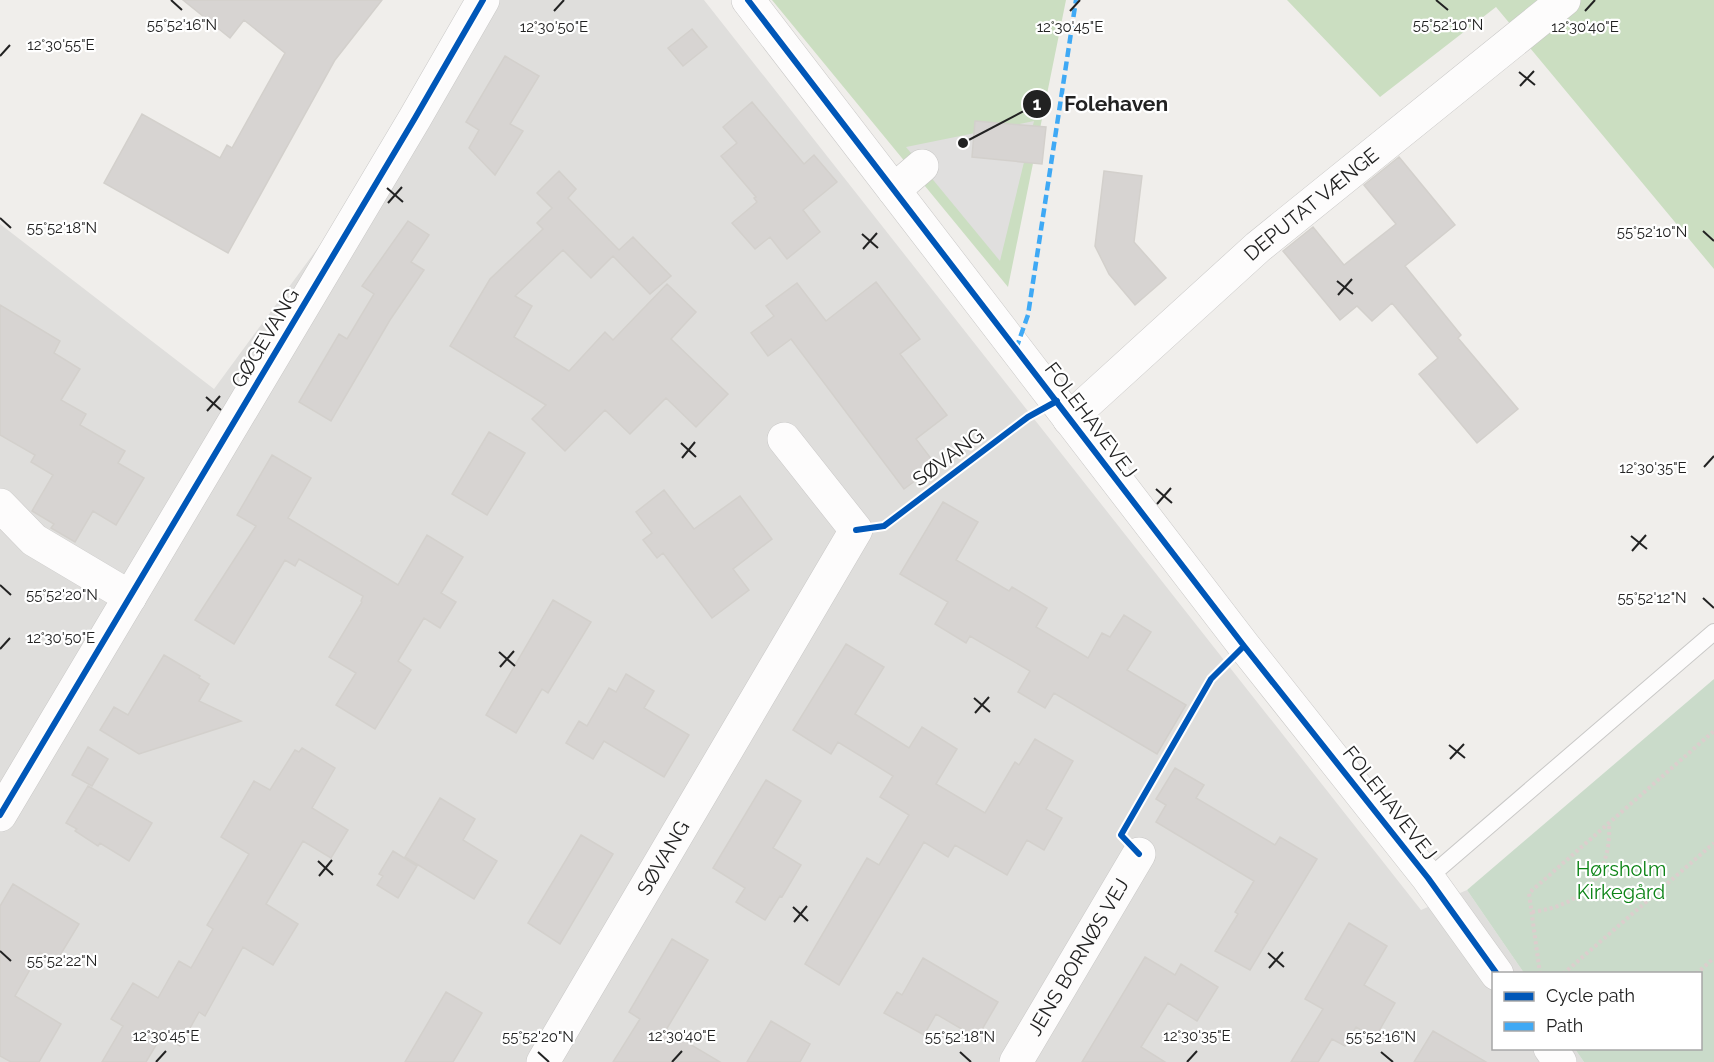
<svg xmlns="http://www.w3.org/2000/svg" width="1714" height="1062" font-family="Raleway,sans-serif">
  <rect width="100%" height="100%" fill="#f0eeeb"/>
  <path fill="#dfdedc" d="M 500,0 L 704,0 L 1421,910 L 1467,890 L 1524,973 L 1494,974 L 1494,1048 L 1575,1049 L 1584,1062 L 0,1062 L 0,224 L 214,389 Z"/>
  <path fill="#cbdec1" d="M 772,0 L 1066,0 L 1008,287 Z
    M 1287,0 L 1714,0 L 1714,269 L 1496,7 L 1380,97 Z"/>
  <path fill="#cadbca" d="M 1714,679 L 1714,1062 L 1584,1062 L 1575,1049 L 1700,1048 L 1700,974 L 1524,973 L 1467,890 Z"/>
  <path fill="#e0dfde" d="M 1034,121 L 1000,261 L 906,147 Z"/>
  <path fill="#d7d4d2" stroke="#d3d0cc" stroke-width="1.5" d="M 183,0 L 382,0 L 335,60 L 228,253 L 104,183 L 142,114 L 220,158 L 227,145 L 232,148 L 285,53 L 244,20 L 230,38 Z
    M 692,29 L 707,47 L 683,66 L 668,48 Z
    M 505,56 L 539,76 L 510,124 L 523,131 L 495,175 L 469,148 L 479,130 L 466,122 Z
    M 752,102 L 804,164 L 814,155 L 837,182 L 803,210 L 820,232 L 787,259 L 770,237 L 755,249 L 732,223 L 757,202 L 754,198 L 756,197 L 721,156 L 737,143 L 723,127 Z
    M 975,121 L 1046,127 L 1042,164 L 972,157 Z
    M 1399,157 L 1455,225 L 1405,266 L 1461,335 L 1458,338 L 1518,409 L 1477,443 L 1419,374 L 1438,358 L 1392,303 L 1372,321 L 1357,306 L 1340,320 L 1283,251 L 1313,227 L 1344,265 L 1396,224 L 1364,185 Z
    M 559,171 L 576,189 L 568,198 L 619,250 L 633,237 L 671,276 L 650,294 L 613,256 L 591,278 L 563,250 L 515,296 L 532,306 L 514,337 L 569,371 L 605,332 L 613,340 L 667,284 L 696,312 L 671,339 L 728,394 L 696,427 L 666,398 L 630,434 L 605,410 L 565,451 L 532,419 L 546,405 L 450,346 L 490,279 L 543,229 L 537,223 L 552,208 L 537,193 Z
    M 1104,171 L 1142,176 L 1134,242 L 1166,278 L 1135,305 L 1109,274 L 1095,246 Z
    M 408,221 L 429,235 L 411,262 L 424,270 L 390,320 L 331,421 L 299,402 L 339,334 L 347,339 L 374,294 L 362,286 Z
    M 876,282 L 920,339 L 900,354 L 947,415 L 916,439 L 936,465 L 904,489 L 791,339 L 768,356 L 751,333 L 774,316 L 766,306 L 797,283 L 826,321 Z
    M 0,305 L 60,341 L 54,353 L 80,369 L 61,400 L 86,414 L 80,425 L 125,451 L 118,463 L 144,478 L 116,525 L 93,511 L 75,542 L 51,528 L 54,524 L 32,511 L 53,475 L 31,462 L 35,455 L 0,435 Z
    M 489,432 L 525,453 L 487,515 L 452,494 Z
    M 272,455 L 311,478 L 288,518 L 398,585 L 427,535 L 463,557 L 441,593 L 456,602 L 440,628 L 424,618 L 398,661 L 411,670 L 375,729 L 336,705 L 356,673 L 329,657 L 362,602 L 361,601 L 363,596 L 299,559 L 295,566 L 285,560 L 234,644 L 195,620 L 256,526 L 237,515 Z
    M 664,490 L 694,529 L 740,496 L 772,539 L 733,569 L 749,590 L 712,618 L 663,553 L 657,558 L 643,540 L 652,533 L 636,512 Z
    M 943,502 L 978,522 L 956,560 L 1009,591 L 1012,587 L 1047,608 L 1036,627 L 1088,658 L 1102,633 L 1110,637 L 1124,615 L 1151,632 L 1127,670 L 1186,705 L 1157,754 L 1054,693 L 1045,708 L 1018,692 L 1030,671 L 970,636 L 966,643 L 935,624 L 948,602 L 900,574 Z
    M 553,600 L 591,622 L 548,693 L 542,689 L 516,733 L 486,715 Z
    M 846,644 L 884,667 L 855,714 L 909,748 L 922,727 L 957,749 L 936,784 L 985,813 L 1015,762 L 1019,765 L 1035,739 L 1073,761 L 1046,809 L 1062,818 L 1044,850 L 1027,840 L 1007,875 L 955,845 L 948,857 L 924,842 L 839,985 L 805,964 L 867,858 L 879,865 L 909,815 L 880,797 L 893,776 L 838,742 L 831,754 L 793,730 Z
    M 164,655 L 200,676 L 199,678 L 209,684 L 199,701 L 241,721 L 139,754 L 100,730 L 114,707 L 128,715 Z
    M 626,674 L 654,691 L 644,708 L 689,735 L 664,777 L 604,741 L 593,759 L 566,743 L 579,721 L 587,726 L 609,688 L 616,692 Z
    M 88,747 L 108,759 L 92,786 L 72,775 Z
    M 302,748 L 335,768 L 312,808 L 348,830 L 331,858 L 303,841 L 266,904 L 298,924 L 273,965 L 243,947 L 205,1016 L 199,1012 L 180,1046 L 162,1035 L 146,1062 L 102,1062 L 123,1026 L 111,1019 L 133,983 L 158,998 L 179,961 L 191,968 L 213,929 L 207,925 L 249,854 L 221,837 L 254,781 L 270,790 L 295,750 L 299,752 Z
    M 1175,768 L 1204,785 L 1196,798 L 1275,845 L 1280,837 L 1317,859 L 1250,970 L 1215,951 L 1238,914 L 1235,912 L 1254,881 L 1156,822 L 1166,805 L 1156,799 Z
    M 766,780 L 801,801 L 773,848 L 801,865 L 782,897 L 780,896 L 765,920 L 736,902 L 745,888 L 713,868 Z
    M 88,786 L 152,823 L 129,861 L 100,843 L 98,846 L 75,831 L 77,829 L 66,823 Z
    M 440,798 L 475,819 L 463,840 L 497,861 L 474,899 L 405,857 Z
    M 581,835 L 613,854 L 560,944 L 528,923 Z
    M 393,851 L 417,866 L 398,898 L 377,885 L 383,876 L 379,874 Z
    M 13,884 L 79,924 L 56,962 L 40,952 L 15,996 L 61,1024 L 39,1062 L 11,1062 L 0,1056 L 0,906 Z
    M 1349,923 L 1387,946 L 1364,985 L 1395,1003 L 1375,1038 L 1356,1027 L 1345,1046 L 1332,1039 L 1318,1062 L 1291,1062 L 1323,1009 L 1305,999 Z
    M 672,939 L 708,960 L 666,1030 L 720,1062 L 613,1062 L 640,1019 L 629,1012 Z
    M 1145,957 L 1175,975 L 1181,964 L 1218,987 L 1197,1021 L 1168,1003 L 1141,1047 L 1165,1062 L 1082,1062 Z
    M 923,958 L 998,1002 L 977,1038 L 936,1014 L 924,1035 L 884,1013 L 897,992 L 902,995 Z
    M 446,992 L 482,1013 L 453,1062 L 405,1062 Z
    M 771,1021 L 810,1044 L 800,1062 L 747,1062 Z
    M 1433,1031 L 1486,1062 L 1414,1062 Z"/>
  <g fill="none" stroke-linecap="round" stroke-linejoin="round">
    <defs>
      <path id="lane" d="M 1428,878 L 1714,632"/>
      <g id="street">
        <path d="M 748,0 L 1244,646 L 1428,878 L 1497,974"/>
        <path d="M 894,190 L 922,166"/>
        <path id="s1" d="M 1069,419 L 1258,247 L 1564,0"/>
        <path d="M 0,505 L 34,540 L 130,597"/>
        <path d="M 0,815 L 415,118 L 483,0"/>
        <path d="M 1550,1048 L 1560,1062"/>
        <path id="s2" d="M 543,1062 L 856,530 L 784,439"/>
        <path id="s3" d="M 1016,1062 L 1139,854"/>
      </g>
    </defs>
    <use href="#lane" stroke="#c9c8c7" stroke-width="18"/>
    <use href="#street" stroke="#c9c8c7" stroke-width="34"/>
    <path stroke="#dccecd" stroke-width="4" stroke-dasharray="3 3" stroke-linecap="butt" d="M 1532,912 C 1581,906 1612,876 1609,824
      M 1540,974 L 1529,893 L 1714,731
      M 1563,974 L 1714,843
      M 1696,974 L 1714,958"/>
    <use href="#lane" stroke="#fdfcfc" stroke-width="16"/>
    <use href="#street" stroke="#fdfcfc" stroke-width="33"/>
    <path stroke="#3fa9f5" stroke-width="4.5" stroke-dasharray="9 4.5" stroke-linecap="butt" d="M 1016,349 L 1028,315 L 1076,0"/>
    <defs>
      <path id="cycleway" d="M 748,0 L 1244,646 L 1428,878 L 1497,974
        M 856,530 L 884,526 L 1028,417 L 1057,401
        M 0,815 L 415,118 L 483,0
        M 1139,854 L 1121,835 L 1211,679 L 1244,646"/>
    </defs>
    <use href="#cycleway" stroke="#fff" stroke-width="10"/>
    <use href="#cycleway" stroke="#0057b8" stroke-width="6"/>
  </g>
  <path fill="none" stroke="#222" stroke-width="2" d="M 171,0 L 182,10M 1436,0 L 1448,10M 554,11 L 564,0M 1070,11 L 1080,0M 1585,11 L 1595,0M 0,56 L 10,45M 1519,72 L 1535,85M 1520,86 L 1534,71M 387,188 L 403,202M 388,203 L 402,187M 0,218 L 11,228M 1703,231 L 1714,241M 862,234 L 878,248M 863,249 L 877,233M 1337,281 L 1353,294M 1338,295 L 1352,279M 206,397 L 221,410M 207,411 L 220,396M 681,443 L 696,457M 682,458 L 695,442M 1704,467 L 1714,456M 1156,489 L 1172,503M 1157,504 L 1171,488M 1631,536 L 1647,549M 1632,551 L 1646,535M 0,585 L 11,595M 1703,598 L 1714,608M 0,649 L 10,638M 499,652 L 515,666M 500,667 L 514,651M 974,698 L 990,712M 975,713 L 989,697M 1449,745 L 1465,758M 1450,759 L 1464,744M 318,861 L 333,875M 319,876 L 332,860M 793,907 L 808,921M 794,922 L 807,906M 0,951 L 11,961M 1268,953 L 1284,967M 1269,968 L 1283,952M 538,1052 L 549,1062M 960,1052 L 971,1062M 1381,1052 L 1393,1062M 156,1062 L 166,1051M 672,1062 L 682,1051M 1187,1062 L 1197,1051"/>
  <g text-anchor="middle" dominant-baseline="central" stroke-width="4.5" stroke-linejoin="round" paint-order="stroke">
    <g font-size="20" fill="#222" stroke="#fff">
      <text stroke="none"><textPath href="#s1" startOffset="324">DEPUTAT VÆNGE</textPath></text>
      <text transform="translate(265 338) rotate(-59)">GØGEVANG</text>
      <text transform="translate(1091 420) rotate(53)">FOLEHAVEVEJ</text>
      <text transform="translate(948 457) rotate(-37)">SØVANG</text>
      <text transform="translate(1390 803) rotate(52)">FOLEHAVEVEJ</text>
      <text stroke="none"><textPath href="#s2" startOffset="237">SØVANG</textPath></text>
      <text stroke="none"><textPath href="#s3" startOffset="122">JENS BORNØS VEJ</textPath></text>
    </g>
    <g font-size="20" fill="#0c8416" stroke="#fff">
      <text x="1621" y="869">Hørsholm<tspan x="1621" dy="23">Kirkegård</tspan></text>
    </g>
  </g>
  <g font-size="15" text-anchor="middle" fill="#222" stroke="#fff" stroke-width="4.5" stroke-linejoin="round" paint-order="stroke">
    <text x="182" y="30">55°52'16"N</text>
    <text x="1448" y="30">55°52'10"N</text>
    <text x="554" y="32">12°30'50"E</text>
    <text x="1070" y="32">12°30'45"E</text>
    <text x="1585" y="32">12°30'40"E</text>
    <text x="61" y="50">12°30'55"E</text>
    <text x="62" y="233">55°52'18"N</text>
    <text x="1652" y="237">55°52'10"N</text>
    <text x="1653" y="473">12°30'35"E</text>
    <text x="62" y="600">55°52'20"N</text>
    <text x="1652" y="603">55°52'12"N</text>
    <text x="61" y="643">12°30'50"E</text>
    <text x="62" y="966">55°52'22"N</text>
    <text x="166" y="1041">12°30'45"E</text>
    <text x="682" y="1041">12°30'40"E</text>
    <text x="1197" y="1041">12°30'35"E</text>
    <text x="538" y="1042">55°52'20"N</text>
    <text x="960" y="1042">55°52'18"N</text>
    <text x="1381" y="1042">55°52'16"N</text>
  </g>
  <path fill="none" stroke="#222" stroke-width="2" d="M963 143L1037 104"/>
  <g fill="#222" stroke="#fff" stroke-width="2">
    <circle cx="963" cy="143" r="6"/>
    <circle cx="1037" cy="104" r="15"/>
  </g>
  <g font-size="18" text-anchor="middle" font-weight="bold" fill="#fff">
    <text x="1037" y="110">1</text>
  </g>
  <g font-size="21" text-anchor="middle" font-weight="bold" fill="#222" stroke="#fff" stroke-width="4.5" stroke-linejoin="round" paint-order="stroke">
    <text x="1116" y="111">Folehaven</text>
  </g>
  <rect x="1492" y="972" width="210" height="78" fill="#ffffff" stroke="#a7a7a7" stroke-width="1.5"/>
  <rect x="1504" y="992" width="30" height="9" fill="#0057b8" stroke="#a7a7a7" stroke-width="1.5"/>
  <text x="1546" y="1002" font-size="18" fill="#222222">Cycle path</text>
  <rect x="1504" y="1022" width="30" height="9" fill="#3fa9f5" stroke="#a7a7a7" stroke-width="1.5"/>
  <text x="1546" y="1032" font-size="18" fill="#222222">Path</text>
</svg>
